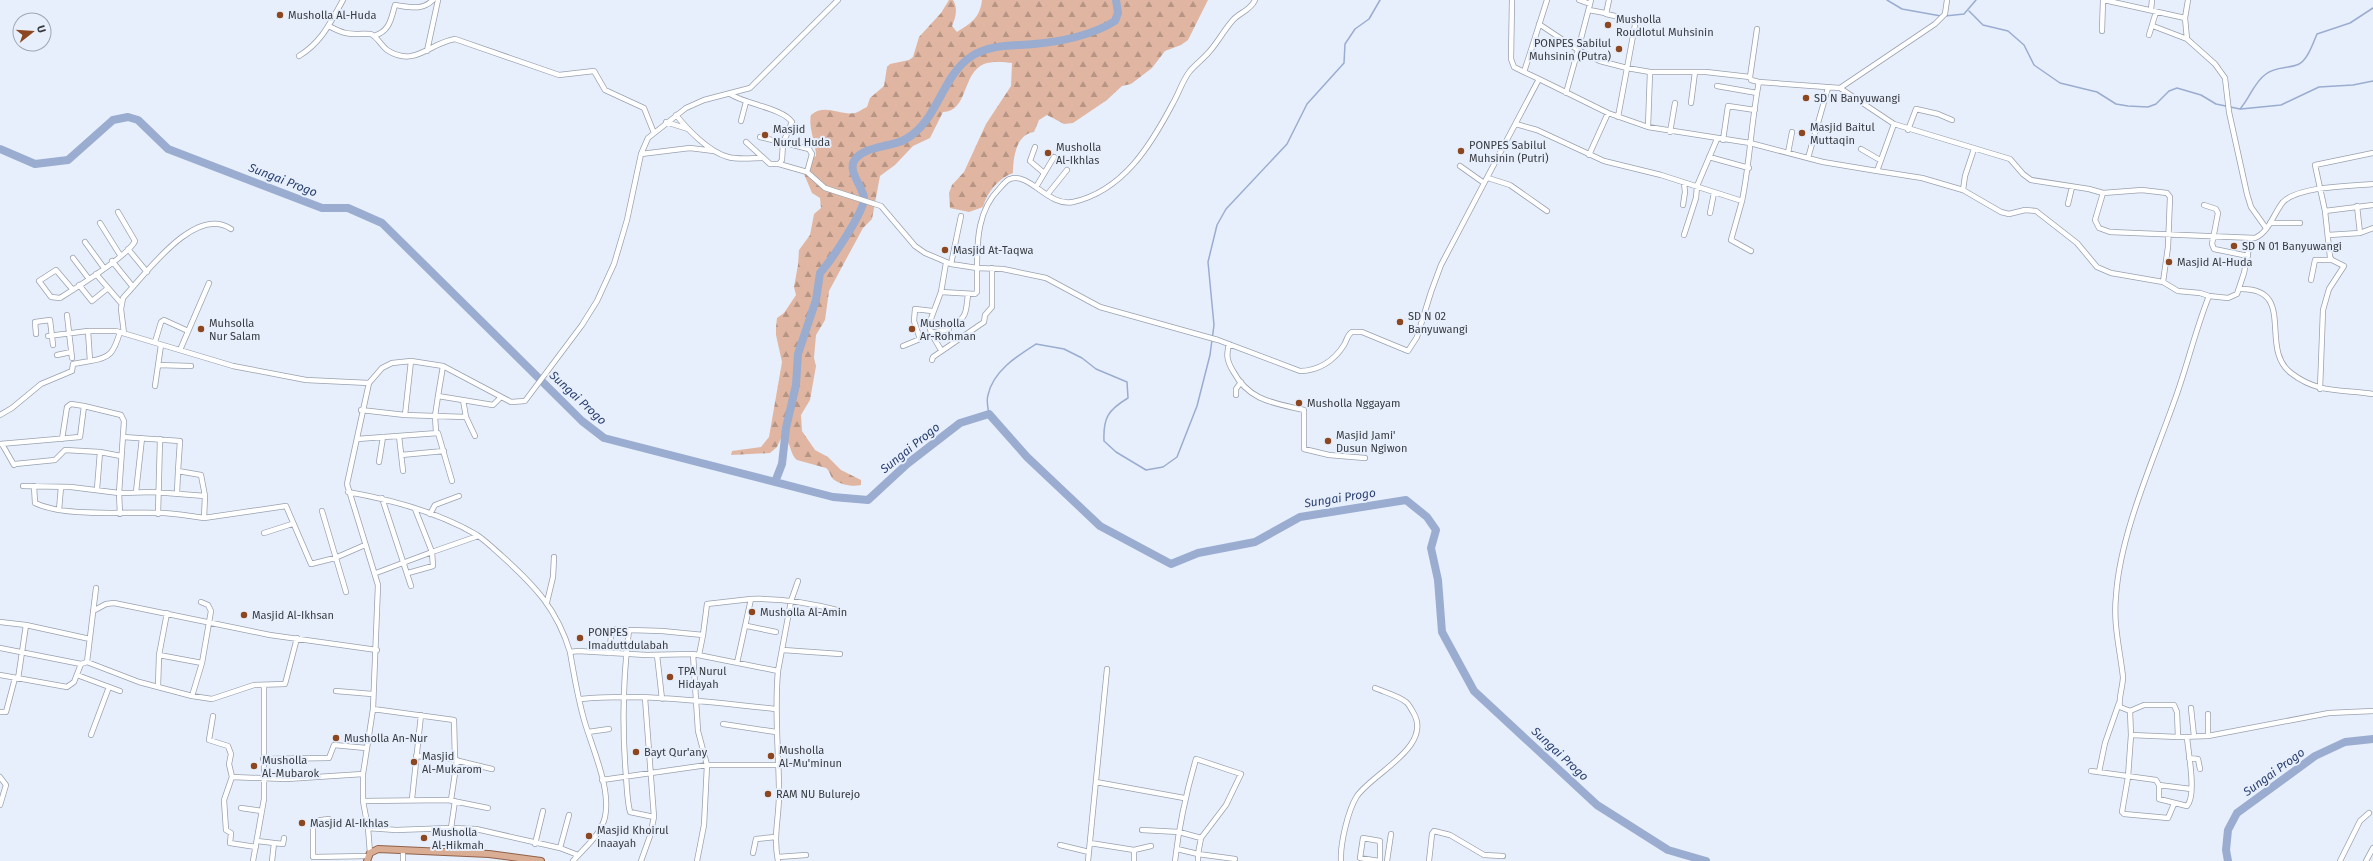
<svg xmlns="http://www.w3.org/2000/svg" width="2373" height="861" font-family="'Fira Sans',sans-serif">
  <defs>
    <pattern id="forest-firs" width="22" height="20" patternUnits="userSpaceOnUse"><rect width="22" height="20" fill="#e0b6a2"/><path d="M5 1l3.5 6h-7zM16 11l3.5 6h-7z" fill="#b79585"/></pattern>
  </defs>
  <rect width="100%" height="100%" fill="#e7effc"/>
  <path fill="url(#forest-firs)" d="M 949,0 L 953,0 C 958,8 956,17 952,26 L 957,32 C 971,23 980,18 982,0 L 1208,0 L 1188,40 L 1181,45 L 1165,51 L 1152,68 L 1131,84 L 1122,86 L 1107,100 L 1073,123 L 1064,124 L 1047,115 L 1039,120 L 1034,132 C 1016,134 1013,158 1013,173 C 999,178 987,192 983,207 L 969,212 L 950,208 L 949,193 L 952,185 L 964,172 L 986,124 L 1011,86 L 1012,63 C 1004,62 992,61 984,64 C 962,73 968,112 943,112 L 930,138 L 913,146 L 895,165 L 880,176 L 872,219 L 863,228 L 829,291 L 825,320 L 816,335 L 814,358 L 816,366 L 810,400 L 801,415 L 802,431 L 815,450 L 828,457 L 841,470 L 861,480 L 861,485 C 853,487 840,485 833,479 C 830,476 830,471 826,468 L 797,460 C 789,453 792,442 782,436 L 777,447 L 770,453 L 731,455 L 732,451 L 761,447 L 769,437 L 782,362 L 776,335 L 776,327 L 777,318 L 784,313 L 796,295 L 794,287 L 798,265 L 799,250 L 810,235 L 814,214 L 821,208 L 820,198 L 812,193 L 804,174 L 808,160 L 816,156 C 816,143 808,128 811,115 C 825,103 840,116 855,113 C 859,112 864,108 867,107 L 870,98 L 884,86 L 887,67 L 890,64 L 909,60 L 913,57 L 919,37 L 941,13 Z"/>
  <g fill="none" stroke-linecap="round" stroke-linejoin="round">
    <path stroke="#9aacd0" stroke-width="1.5" d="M 1887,0 L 1902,9 L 1941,16
      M 1969,11 L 1983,25 L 2008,31 L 2024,45 L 2034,65 L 2060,83 L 2097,92 L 2116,104 L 2128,106 L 2148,107 L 2156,104 L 2169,91 L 2177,88 L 2201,95 L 2216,104 L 2240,109 C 2250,98 2254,82 2266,74 C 2276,66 2289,69 2299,64 C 2308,59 2313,43 2317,34 L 2350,23 L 2373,8
      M 1945,16 L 1964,14 L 1976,0
      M 2241,109 L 2281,105 L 2319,87 L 2353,85 L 2373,81
      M 989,414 C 988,408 986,401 988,395 C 993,371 1017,356 1036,344 L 1064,349 L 1082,358 L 1096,369 L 1127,382 L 1128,398 C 1108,410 1103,418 1104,441 L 1116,452 L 1146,470 L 1163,467 L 1177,457 L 1197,406 L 1210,355 L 1214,325 L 1208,262 L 1217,225 L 1226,209 L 1287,144 L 1307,104 L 1344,63 L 1345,44 L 1355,29 L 1369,19 L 1380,0"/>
    <path stroke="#9aacd0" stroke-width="8" d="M 0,149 L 35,164 L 68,160 L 113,120 L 128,117 L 138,120 L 168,149 L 322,208 L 348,208 L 382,223 L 582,421 L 604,438 L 833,497 L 868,500 L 907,464 L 960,423 L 989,414 L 1027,457 L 1100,526 L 1171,564 L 1198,553 L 1255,542 L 1300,517 L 1406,500 L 1427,517 L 1436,530 L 1431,548 L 1438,580 L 1442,632 L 1474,691 L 1597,805 L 1668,850 L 1706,861
      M 775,482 L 782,464 L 786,428 L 796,385 L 798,354 L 816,300 L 820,273 C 830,262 865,211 864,198 C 863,187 848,172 854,161 C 864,145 891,148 906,139 C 939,120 941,76 972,56 C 990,44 1015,46 1034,44 C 1060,42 1093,35 1115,21 L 1118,13 L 1116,0
      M 2228,861 L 2226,850 L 2228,830 L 2237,813 L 2315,756 L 2345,742 L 2373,739"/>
    <defs>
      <path id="minor" d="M 1255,0 C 1250,11 1240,12 1233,20 C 1224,30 1218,42 1209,52 C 1203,59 1196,64 1190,71 C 1182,81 1179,93 1173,103 C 1151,145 1123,191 1073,202 C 1048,207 1030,172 1010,179 C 1006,180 1002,186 999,189 C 978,210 977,240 977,268 L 1003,269 L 1046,278 L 1100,307 L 1218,340 L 1300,371 C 1318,371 1334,361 1344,345 C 1347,340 1347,335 1352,332 L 1362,332 L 1408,351 L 1417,337 L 1431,292 L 1441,265 L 1539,79 L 1608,113 L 1648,127 L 1750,143 L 1823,162 L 1877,171 L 1894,124 L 2010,159 L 2023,174 L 2031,180 L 2089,189 L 2103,193 L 2095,220 L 2099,228 L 2110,232 L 2255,238 C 2269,232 2274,213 2283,202 C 2299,186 2351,186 2373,184
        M 1512,0 L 1511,59 L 1514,67 L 1524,72
        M 1579,0 L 1590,4 L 1591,0
        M 1609,0 L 1606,14 L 1633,20 L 1635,25 L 1618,117
        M 2104,0 L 2185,18
        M 2188,0 L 2185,18 L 2187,39 L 2215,64 L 2225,78 L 2229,112 L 2247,194 L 2251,207 L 2266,228
        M 1589,10 L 1605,13
        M 2151,10 L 2152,0
        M 1539,24 L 1578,50 L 1590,4
        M 329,26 C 349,37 351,33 371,34 C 378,38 381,45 387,50 C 415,68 429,43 455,39 L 559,75 L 594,71 L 605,90 L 644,108 L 654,133
        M 2153,26 L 2187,39
        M 1757,29 L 1750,77 L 1751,80 L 1759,82
        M 2102,31 L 2103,0
        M 2149,35 L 2156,12
        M 374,36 C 390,31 391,19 395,5 C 410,7 422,11 433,0
        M 427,51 L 438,0
        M 299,56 C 322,42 330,23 343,0
        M 1539,79 L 1524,72 L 1547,0
        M 1717,86 L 1757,93
        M 1840,88 L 1935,24 L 1945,14 L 1947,0
        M 1566,93 L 1578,50 L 1600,61 L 1627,68 L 1650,72 L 1706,72 L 1750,77
        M 730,94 C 745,104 782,108 792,122 L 783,143 L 782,160 L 779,164 L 770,164 L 746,142
        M 1691,103 L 1695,72
        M 676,115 C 688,130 709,152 728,157 C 739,160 752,158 762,158
        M 741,121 L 746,102
        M 666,122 L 688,129
        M 1516,124 L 1537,130 L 1604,161 L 1661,175 L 1742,201 C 1750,162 1751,122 1759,82 L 1840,88 L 1894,124
        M 1648,127 L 1650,72
        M 1908,130 L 1916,109 L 1938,114 L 1952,120
        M 1670,132 L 1675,103
        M 760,137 L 809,149 L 812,154 L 807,172 L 825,188 L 881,206 L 915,246 L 925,253 L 951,264 L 977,268 L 977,292 L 975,294 L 941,292
        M 1723,140 L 1728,106 L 1755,110
        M 1035,147 L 1030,161 L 1044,173
        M 1861,149 L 1880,160
        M 1788,153 L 1792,132
        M 641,154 L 690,148 L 714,151
        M 1589,155 L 1608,113
        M 1709,157 L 1749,168
        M 1808,158 L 1828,88
        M 779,164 L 807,172
        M 1460,166 L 1484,183
        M 1877,171 L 1922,178 L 1963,190 L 2001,212 L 2009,214 L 2025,210 L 2036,211 L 2077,243 L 2097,267 L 2111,273 L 2163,282
        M 1488,178 L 1510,185 L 1547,211
        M 1036,187 L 1054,157
        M 1963,190 L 1965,176 L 1974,149
        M 2103,193 L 2142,190 L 2167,193 L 2170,197 L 2168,247 L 2163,282 L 2178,291 L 2200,293 L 2209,296
        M 1047,195 L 1067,170
        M 1742,201 L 1731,240 L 1751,251
        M 2068,204 L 2072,187
        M 1683,205 L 1685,192 L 1684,183
        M 2204,205 L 2216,209 L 2218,213 L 2212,244 L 2214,249 L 2248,256
        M 2357,206 L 2360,233
        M 2325,211 L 2373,205
        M 1710,213 L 1714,193
        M 100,223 L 120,255
        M 2270,223 L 2300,223
        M 1684,235 L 1696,198 L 1697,186 L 1717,139
        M 2328,235 L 2360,233 L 2373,228
        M 85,242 L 104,268
        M 128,249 L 147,272
        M 73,258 L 89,279
        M 112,261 L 133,287
        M 951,264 L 961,216
        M 96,274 L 121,303
        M 2311,280 L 2315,260 L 2332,260
        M 79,285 L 92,301 L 108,288
        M 2239,289 C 2298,287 2258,348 2291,373 C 2318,394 2342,389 2373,394
        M 73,290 L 56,270 L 39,281 L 51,297 L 60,298 C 76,288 129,255 135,241 L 118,212
        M 67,315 L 72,358
        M 954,323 C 968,319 966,306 968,295
        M 124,333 L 121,309 L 123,298 C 145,275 195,204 231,229
        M 931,333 L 949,329
        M 36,334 L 35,322 L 50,320 L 53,345
        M 48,336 L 88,331 L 116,331 L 233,366 L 306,380 L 369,383
        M 155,342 L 161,322 L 164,320 L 188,331
        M 1229,344 C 1226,355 1227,361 1233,371 C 1249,401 1274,403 1304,410 L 1304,449 L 1329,455 L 1365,458
        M 903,346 L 920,339 L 914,321 L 915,309 L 932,311
        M 180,350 L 209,283
        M 941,350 L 931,333 L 929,324 L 941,292 L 946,263
        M 57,355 L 71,352
        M 932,360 L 933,357 L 984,322 L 985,315 L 992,307 L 992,268
        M 90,361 C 111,358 114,352 120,332
        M 158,365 L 191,366
        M 443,366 L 438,396 L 493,405 L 500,398
        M 155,386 L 161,345
        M 2320,389 L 2323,310 L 2329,289 L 2344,266 L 2332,260 L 2330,257 L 2325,211 L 2315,165 L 2373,153
        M 1236,395 L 1236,389 L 1241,382
        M 361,410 L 405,415 L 411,361
        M 0,415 L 12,408 L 41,384 L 72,371 L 73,364 L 90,361 L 88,331
        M 405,415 L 466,417 L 463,400
        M 466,417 L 475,436
        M 436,432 L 435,416 L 438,396
        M 399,436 L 403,471
        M 123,437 L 180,441 L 178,471 L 201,475 L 205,496
        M 62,439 L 67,407 L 71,404 L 84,406
        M 357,439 L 438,433 L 452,481
        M 0,444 L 80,437 L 84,406 L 121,415 L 124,421 L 119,493 L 120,514
        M 2,444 L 14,465
        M 100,452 L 121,456
        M 401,455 L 444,451
        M 379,462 L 383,437
        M 15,464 L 55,460 L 65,450 L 100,452 L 97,489
        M 23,486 L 71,487 L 119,493 L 154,492 L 205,496 L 204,518 C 191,516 177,514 164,513 C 128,511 66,518 35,503 L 34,486
        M 136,492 L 142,438
        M 348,492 C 393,500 438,512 477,535 C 486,541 495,550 503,557 C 535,586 557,609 570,652
        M 177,493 L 178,471
        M 382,498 L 411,586
        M 59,510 L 61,487
        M 322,511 L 346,592
        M 158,514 L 160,439
        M 430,514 L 435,505 L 459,496
        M 204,518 L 286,506 L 311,564 L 335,558 L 365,545
        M 264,533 L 292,524
        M 376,573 L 432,552 L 415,509
        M 408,573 L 433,566 L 432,552 L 478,536
        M 751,599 C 781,598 812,603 841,611
        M 547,602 L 553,577 L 554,557
        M 93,611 L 106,604 L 114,603 L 270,635 L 377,650
        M 0,622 L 26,625 L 18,679
        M 26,625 L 90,639
        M 747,626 L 776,632
        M 629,630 L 662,631 L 703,635 L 707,604 L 751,599 L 737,663
        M 0,648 L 81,664
        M 783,650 L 840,654
        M 609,653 L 612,629 L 629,630 C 623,678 622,728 626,776 C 627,788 627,800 630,812 L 654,817
        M 693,654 L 698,731 L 707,765 L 704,825 L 697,861
        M 159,655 L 202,663
        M 657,655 L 662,699
        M 699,655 L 703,635
        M 87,662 L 96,588
        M 778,671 L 791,601 L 798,581
        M 0,675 L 67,687 L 74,682 L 81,664 L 87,662 L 139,682 L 192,696 L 212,699 L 254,685 L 285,684 L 297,638
        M 77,675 L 120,691
        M 158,687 L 159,655 L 167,613
        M 336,691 L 372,694
        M 192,696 L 202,663 L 211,611 L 208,605 L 201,602
        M 581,699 C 645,693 711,702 775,709
        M 2191,708 L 2194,736
        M 373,709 L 454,720 L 455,760 L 492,769
        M 2130,711 L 2144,705 L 2174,705 L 2177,712 L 2178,737
        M 0,712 L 6,712 L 15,678
        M 2208,714 L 2208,736
        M 213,716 L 209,740 L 228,746 L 231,754 L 229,764 L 232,777 L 224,800 L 226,830 L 231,833 L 230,843 L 256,847
        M 723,724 L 776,732
        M 588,732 L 609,729
        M 91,735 L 109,687
        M 2131,735 L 2178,737 L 2208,736 L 2329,713 L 2373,711
        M 416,756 L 455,759
        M 2189,758 L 2198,759 L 2200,769
        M 263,759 L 329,758 L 334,745 L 366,748
        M 2091,771 L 2156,780 L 2159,785 L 2159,799 L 2187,806 C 2197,795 2188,752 2187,737
        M 2099,772 L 2105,743 L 2119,703
        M 0,777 L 6,785 L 0,805
        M 232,777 L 286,779 L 363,774
        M 602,780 L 707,765 L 777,765
        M 1096,782 L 1184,798
        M 2159,785 L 2191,789
        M 412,799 L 421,715
        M 451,800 L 457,760
        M 363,801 L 448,800 L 488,808
        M 2174,804 L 2168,818 L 2124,814 L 2122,812 L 2128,777 L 2131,735 L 2130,711 L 2120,707 C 2118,700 2123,686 2123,677 C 2120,650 2113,624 2116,596 C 2120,534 2153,461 2174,402 C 2187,367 2195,331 2209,296 L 2228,298 L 2237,294 L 2244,273 L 2251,238
        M 241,808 L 262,811
        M 329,819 L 313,821 L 313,857 L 368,856
        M 368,828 L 396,830 L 451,828 L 476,829 L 560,848 L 578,855
        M 451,828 L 455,801
        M 1142,830 L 1179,832 L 1201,838 L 1226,805 L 1241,774 L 1196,759 C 1186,793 1179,826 1175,861
        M 257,841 L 274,843 L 272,861
        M 274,843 L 283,844 L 284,838
        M 1090,843 L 1134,850 L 1151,846
        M 535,844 L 543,811
        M 1060,845 L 1089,852
        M 560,848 L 569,815
        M 1177,849 L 1198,854 L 1201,838
        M 403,850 L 403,861
        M 370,853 L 368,828 L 363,801 L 363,774 L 373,709 L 378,585 L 347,484 L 369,383 L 382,368 L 392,363 L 411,361 L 443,366 L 511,402 L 525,401 L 582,325 L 597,301 L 614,264 L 627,220 L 641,154 L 648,138 L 686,108 L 704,100 L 750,88 L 838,0
        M 753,853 L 756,839 L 775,837
        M 778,857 L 806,855
        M 253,861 L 264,799 L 264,685
        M 573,861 C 584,848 601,835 605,817 C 611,789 593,750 585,723 C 578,700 574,675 570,652 L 578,651 L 647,655 L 693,654 L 778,671 C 774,713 779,753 779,794 C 779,819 773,835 778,861
        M 641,861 L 650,836 L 654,817 L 645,698
        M 1088,861 L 1107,669
        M 1134,861 L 1134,850
        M 1198,861 L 1198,854 L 1235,859
        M 1341,861 C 1340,844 1348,810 1357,796 C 1373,773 1434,746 1413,712 C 1411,709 1409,704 1406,702 C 1399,696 1384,692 1375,688
        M 1379,861 L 1360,858 L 1363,838 L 1380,841 L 1380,861
        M 1387,861 L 1391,834
        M 1429,861 L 1432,834 L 1434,831 L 1450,835 L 1484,855 L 1503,856
        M 2340,861 L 2360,821 L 2369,813
        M 2366,861 L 2373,848"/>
      <path id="major" d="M 367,861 L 370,853 L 378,849 L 489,854 L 541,861"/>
    </defs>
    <use href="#minor" stroke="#9aa1ae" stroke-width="6"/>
    <use href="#major" stroke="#916149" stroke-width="8"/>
    <use href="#minor" stroke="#fff" stroke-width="4.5"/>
    <use href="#major" stroke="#daad95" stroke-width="6"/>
  </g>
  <g fill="#8d4720" stroke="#e7effc" stroke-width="1.5">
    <circle cx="280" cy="15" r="4"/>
    <circle cx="1608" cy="25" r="4"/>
    <circle cx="1619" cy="49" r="4"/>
    <circle cx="1806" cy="98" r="4"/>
    <circle cx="1802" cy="133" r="4"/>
    <circle cx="765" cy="135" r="4"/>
    <circle cx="1461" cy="151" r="4"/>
    <circle cx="1048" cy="153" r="4"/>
    <circle cx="2234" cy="246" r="4"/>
    <circle cx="945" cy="250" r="4"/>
    <circle cx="2169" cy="262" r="4"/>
    <circle cx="1400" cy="322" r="4"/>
    <circle cx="201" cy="329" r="4"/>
    <circle cx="912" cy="329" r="4"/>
    <circle cx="1299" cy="403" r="4"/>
    <circle cx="1328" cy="441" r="4"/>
    <circle cx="752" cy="612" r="4"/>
    <circle cx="244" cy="615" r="4"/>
    <circle cx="580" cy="638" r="4"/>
    <circle cx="670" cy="677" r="4"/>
    <circle cx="336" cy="738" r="4"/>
    <circle cx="636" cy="752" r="4"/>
    <circle cx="771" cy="756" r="4"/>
    <circle cx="414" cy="762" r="4"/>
    <circle cx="254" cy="766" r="4"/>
    <circle cx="768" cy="794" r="4"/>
    <circle cx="302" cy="823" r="4"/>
    <circle cx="589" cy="836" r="4"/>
    <circle cx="424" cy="838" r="4"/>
  </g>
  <g text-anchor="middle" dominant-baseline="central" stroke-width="4" stroke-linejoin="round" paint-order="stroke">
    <g font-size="11" fill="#383b40" stroke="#e7effc" text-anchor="start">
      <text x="288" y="15">Musholla Al-Huda</text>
      <text x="1616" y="19">Musholla<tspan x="1616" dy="13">Roudlotul Muhsinin</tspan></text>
      <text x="1611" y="43" text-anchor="end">PONPES Sabilul<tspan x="1611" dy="13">Muhsinin (Putra)</tspan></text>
      <text x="1814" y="98">SD N Banyuwangi</text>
      <text x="1810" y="127">Masjid Baitul<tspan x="1810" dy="13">Muttaqin</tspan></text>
      <text x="773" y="129">Masjid<tspan x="773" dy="13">Nurul Huda</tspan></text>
      <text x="1469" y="145">PONPES Sabilul<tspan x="1469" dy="13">Muhsinin (Putri)</tspan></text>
      <text x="1056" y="147">Musholla<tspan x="1056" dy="13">Al-Ikhlas</tspan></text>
      <text x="2242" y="246">SD N 01 Banyuwangi</text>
      <text x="953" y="250">Masjid At-Taqwa</text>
      <text x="2177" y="262">Masjid Al-Huda</text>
      <text x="1408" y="316">SD N 02<tspan x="1408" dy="13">Banyuwangi</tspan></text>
      <text x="209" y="323">Muhsolla<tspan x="209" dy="13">Nur Salam</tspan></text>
      <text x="920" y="323">Musholla<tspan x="920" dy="13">Ar-Rohman</tspan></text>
      <text x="1307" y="403">Musholla Nggayam</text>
      <text x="1336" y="435">Masjid Jami'<tspan x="1336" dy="13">Dusun Ngiwon</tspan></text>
      <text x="760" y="612">Musholla Al-Amin</text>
      <text x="252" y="615">Masjid Al-Ikhsan</text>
      <text x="588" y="632">PONPES<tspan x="588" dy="13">Imaduttdulabah</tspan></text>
      <text x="678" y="671">TPA Nurul<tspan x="678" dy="13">Hidayah</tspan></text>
      <text x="344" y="738">Musholla An-Nur</text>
      <text x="779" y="750">Musholla<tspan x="779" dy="13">Al-Mu'minun</tspan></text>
      <text x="644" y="752">Bayt Qur'any</text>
      <text x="422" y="756">Masjid<tspan x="422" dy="13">Al-Mukarom</tspan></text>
      <text x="262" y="760">Musholla<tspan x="262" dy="13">Al-Mubarok</tspan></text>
      <text x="776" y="794">RAM NU Bulurejo</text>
      <text x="310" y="823">Masjid Al-Ikhlas</text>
      <text x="597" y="830">Masjid Khoirul<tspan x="597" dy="13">Inaayah</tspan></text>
      <text x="432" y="832">Musholla<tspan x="432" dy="13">Al-Hikmah</tspan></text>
    </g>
    <g font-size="12" font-style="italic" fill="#2b4171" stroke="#e7effc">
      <text transform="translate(283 180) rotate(21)">Sungai Progo</text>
      <text transform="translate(578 398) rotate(43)">Sungai Progo</text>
      <text transform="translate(910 448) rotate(-39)">Sungai Progo</text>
      <text transform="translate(1340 498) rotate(-9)">Sungai Progo</text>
      <text transform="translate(1560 754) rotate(43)">Sungai Progo</text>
      <text transform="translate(2274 772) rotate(-36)">Sungai Progo</text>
    </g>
  </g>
  <g transform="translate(32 32) rotate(73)"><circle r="19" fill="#e7effc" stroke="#a1a7b1"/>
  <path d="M0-3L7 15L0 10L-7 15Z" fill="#8d4720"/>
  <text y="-6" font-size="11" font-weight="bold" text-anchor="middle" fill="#383b40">U</text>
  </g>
</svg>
